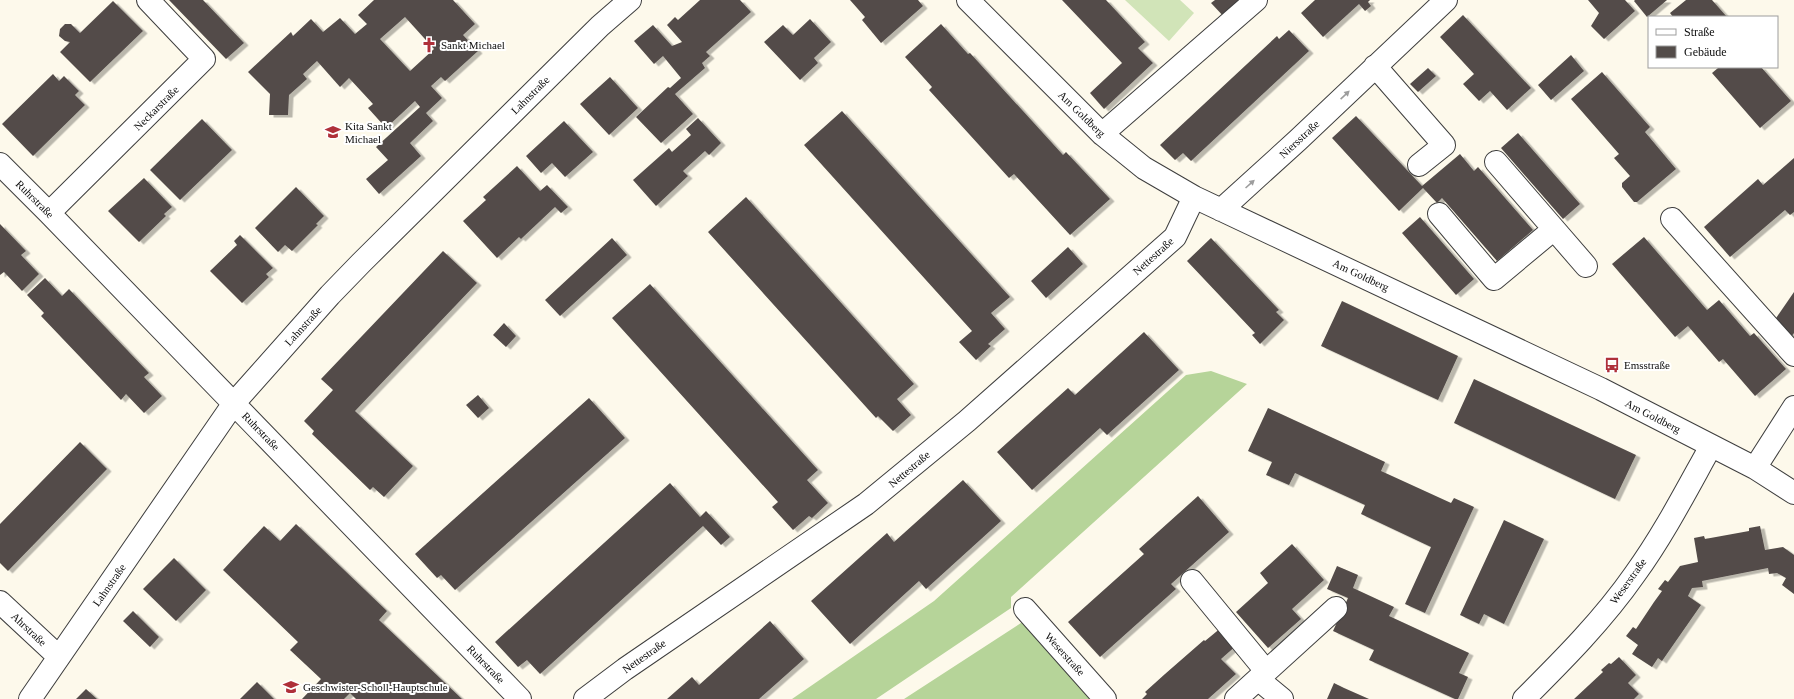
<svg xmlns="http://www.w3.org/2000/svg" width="1794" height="699" font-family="'Times New Roman',serif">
  <defs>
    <filter id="shadow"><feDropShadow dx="4.5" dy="2.5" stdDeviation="0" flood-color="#0004"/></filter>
  </defs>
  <rect width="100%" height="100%" fill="#fdf9eb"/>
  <path fill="#d1e4b8" d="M 1125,0 L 1180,0 L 1194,13 L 1169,41 Z"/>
  <path fill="#b6d499" d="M 1211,371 L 1247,384 L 1011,597 L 1011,608 L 876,699 L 792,699 L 934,601 L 1186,375 Z
    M 1024,621 L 1092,699 L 904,699 Z"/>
  <path fill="#534c49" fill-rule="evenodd" filter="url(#shadow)" d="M 169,0 L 203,0 L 244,43 L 226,59 Z
    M 374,0 L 453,0 L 475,24 L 463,35 L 478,51 L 445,81 L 441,77 L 431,86 L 442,98 L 426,113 L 433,121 L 410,143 L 421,156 L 379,194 L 366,179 L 388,160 L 376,147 L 420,107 L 415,101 L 386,128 L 368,108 L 373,104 L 349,78 L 340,87 L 317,61 L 303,74 L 307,79 L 289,95 L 288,115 L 269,115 L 270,94 L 248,72 L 291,32 L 293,36 L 311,19 L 323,32 L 340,18 L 355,34 L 367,24 L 358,15 ZM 405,17 L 434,49 L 410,71 L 380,39 Z
    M 700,0 L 740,0 L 751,12 L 706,52 L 710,56 L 702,63 L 705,68 L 675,94 L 693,114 L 661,143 L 636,117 L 668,87 L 670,88 L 681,78 L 663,56 L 654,64 L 634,41 L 653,25 L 672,46 L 682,42 L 667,25 L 675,17 L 678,20 Z
    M 850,0 L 918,0 L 923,6 L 881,43 L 862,20 L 865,17 Z
    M 1062,0 L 1106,0 L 1145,42 L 1138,48 L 1153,63 L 1104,109 L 1090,93 L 1122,63 Z
    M 1215,0 L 1246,0 L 1226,19 L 1211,3 Z
    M 1315,0 L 1370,0 L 1368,2 L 1371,6 L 1365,11 L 1359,4 L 1323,37 L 1301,13 Z
    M 1588,0 L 1625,0 L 1635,11 L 1604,39 L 1591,26 L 1599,13 Z
    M 1635,0 L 1667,0 L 1647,17 L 1634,1 Z
    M 1686,0 L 1712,0 L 1727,17 L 1673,17 L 1670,13 Z
    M 113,1 L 143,31 L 90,82 L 60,52 L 70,42 L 65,41 L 59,36 L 60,29 L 65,24 L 71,24 L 80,33 Z
    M 1463,15 L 1531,88 L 1507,110 L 1490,91 L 1479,101 L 1463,84 L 1474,74 L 1440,37 Z
    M 810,19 L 831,42 L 814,58 L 818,63 L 800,80 L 764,42 L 783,25 L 793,35 Z
    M 941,24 L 968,54 L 970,53 L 1063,155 L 1066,152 L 1110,199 L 1070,235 L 1014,174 L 1009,178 L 929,90 L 932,87 L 905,57 Z
    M 1289,30 L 1309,51 L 1191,161 L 1183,153 L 1175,160 L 1160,145 L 1277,36 L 1279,39 Z
    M 1571,55 L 1584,71 L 1551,100 L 1538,85 Z
    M 1717,67 L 1761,67 L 1791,101 L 1760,128 L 1712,73 L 1718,68 Z
    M 1428,68 L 1436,76 L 1418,92 L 1410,84 Z
    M 1602,72 L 1650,127 L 1645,132 L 1676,169 L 1637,202 L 1634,202 L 1622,187 L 1622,183 L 1630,176 L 1614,158 L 1619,154 L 1571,99 Z
    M 53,74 L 59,81 L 64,76 L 79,91 L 75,95 L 85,105 L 33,156 L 2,124 Z
    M 610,77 L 638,108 L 609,135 L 580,104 Z
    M 842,111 L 1010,297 L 991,313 L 1005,329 L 988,344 L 991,346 L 976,360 L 959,342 L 972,331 L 804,145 Z
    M 1356,116 L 1422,186 L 1460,154 L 1474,171 L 1478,167 L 1533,230 L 1497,261 L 1442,198 L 1437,203 L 1423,188 L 1399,211 L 1332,138 Z
    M 698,118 L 721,143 L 709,155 L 705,151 L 683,171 L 688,176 L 656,206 L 633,180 L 669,148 L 672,152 L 691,135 L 686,129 Z
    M 202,119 L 232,150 L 180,200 L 150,170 Z
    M 564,121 L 593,152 L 565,177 L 552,163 L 541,173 L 526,156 Z
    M 1518,133 L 1580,204 L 1563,219 L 1501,148 Z
    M 1794,158 L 1794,212 L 1790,215 L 1785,210 L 1730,257 L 1704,227 L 1758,179 L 1763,185 Z
    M 517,166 L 540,191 L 547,185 L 568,207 L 561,213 L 555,207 L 521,239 L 519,237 L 497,258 L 463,221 L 486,200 L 483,197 Z
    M 144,178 L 172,207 L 164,214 L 166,216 L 139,242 L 108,211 Z
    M 296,187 L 324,216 L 316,224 L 318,225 L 292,251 L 285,245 L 278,252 L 255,228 Z
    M 746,197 L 914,384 L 897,399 L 911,415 L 893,431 L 878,416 L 876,418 L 708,232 Z
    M 1420,217 L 1474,279 L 1456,295 L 1402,233 Z
    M 0,224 L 26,251 L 21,255 L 39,274 L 22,291 L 4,272 L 0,275 Z
    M 240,235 L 273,268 L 266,274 L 269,277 L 242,303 L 210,271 L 237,245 L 234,241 Z
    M 1644,237 L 1707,310 L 1719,300 L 1750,336 L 1754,333 L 1786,369 L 1755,396 L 1723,359 L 1719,362 L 1688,326 L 1675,337 L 1612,264 Z
    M 612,238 L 627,255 L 560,316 L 545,300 Z
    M 1211,238 L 1279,310 L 1276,312 L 1284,320 L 1260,344 L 1252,335 L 1255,333 L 1187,261 Z
    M 1068,247 L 1083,264 L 1046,298 L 1031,281 Z
    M 443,251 L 477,283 L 355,411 L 413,466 L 384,497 L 373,487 L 370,490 L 312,434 L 314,431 L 304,421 L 333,390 L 321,379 Z
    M 45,278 L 62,296 L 69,289 L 149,373 L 144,377 L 162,396 L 144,413 L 126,394 L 121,400 L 41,316 L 44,313 L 27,295 Z
    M 650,284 L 818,470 L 807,480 L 828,503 L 812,518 L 809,516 L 793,530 L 772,507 L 778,502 L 612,318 Z
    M 1794,292 L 1794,333 L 1791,337 L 1772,324 Z
    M 1342,301 L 1458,356 L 1438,400 L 1321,346 Z
    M 504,323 L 516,336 L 506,347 L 493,335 Z
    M 1144,332 L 1179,370 L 1107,435 L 1100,428 L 1032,490 L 997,452 L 1068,388 L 1075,395 Z
    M 1474,379 L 1636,455 L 1615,499 L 1454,423 Z
    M 478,395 L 489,408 L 478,418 L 466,405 Z
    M 589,398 L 625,438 L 455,590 L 441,575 L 437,578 L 415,554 Z
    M 1268,408 L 1385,462 L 1381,471 L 1451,503 L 1454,498 L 1474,507 L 1425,613 L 1405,604 L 1431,547 L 1361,514 L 1365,505 L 1295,473 L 1289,485 L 1266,475 L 1272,462 L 1248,451 Z
    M 80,442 L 107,469 L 8,571 L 0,563 L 0,524 Z
    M 963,480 L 1001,521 L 926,589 L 919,581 L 850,644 L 811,601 L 887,533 L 894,542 Z
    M 670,483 L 700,517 L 706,511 L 730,537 L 721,545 L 703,526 L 540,674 L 527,660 L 518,667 L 495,642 Z
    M 1198,496 L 1229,532 L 1171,584 L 1176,589 L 1100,657 L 1068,622 L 1144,554 L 1139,549 Z
    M 1504,520 L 1544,539 L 1504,624 L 1484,614 L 1479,624 L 1460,615 Z
    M 296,524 L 387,611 L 379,620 L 462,699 L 356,699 L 350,693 L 344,699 L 302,699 L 321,679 L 290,650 L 298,642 L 223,570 L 264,526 L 280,541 Z
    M 1760,526 L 1765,550 L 1783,547 L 1794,555 L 1794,594 L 1782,585 L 1786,578 L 1777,573 L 1769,574 L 1768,568 L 1702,581 L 1703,587 L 1692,588 L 1688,596 L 1701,605 L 1662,661 L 1658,658 L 1652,667 L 1632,654 L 1638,645 L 1626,636 L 1633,627 L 1636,629 L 1654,602 L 1662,591 L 1658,589 L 1665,580 L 1668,582 L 1680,566 L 1698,562 L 1694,538 L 1704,536 L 1705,539 L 1749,531 L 1749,528 Z
    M 1292,544 L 1324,580 L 1292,609 L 1301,619 L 1268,648 L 1236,612 L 1268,583 L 1260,573 Z
    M 174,558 L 206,590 L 176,621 L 143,589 Z
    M 1337,566 L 1358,575 L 1353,588 L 1394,607 L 1389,616 L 1469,653 L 1459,673 L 1468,677 L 1458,699 L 1455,699 L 1369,660 L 1374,650 L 1333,631 L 1348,598 L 1327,589 Z
    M 133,611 L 159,637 L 150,647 L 123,621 Z
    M 770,621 L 804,659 L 759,699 L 667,699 L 692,677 L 699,685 Z
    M 1222,627 L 1238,644 L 1221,659 L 1236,674 L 1208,699 L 1142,699 L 1147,694 L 1145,692 L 1165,674 L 1204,640 L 1205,641 Z
    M 1619,657 L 1636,675 L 1628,683 L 1639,694 L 1634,699 L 1574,699 L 1603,672 L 1601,670 L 1609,663 L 1611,664 Z
    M 257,682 L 274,699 L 240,699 Z
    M 1334,683 L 1344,688 L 1369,699 L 1327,699 Z
    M 86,689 L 97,699 L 76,699 Z"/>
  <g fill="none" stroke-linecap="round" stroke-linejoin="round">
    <defs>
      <path id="minor" d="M 968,0 L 1102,134 L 1144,168 L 1194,197 L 1601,389 L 1755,468 L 1794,493
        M 1375,66 L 1444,145 L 1419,165
        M 1102,134 L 1256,0
        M 0,164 L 49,213 L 520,699
        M 1221,210 L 1298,140 L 1446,0
        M 49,213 L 204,59 L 148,0
        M 1439,214 L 1494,279 L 1554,229 L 1496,162
        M 1672,219 L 1794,355
        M 1554,229 L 1586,266
        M 1755,468 L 1794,407
        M 1192,581 L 1266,671
        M 0,602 L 59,657
        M 1025,609 L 1105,699
        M 1258,679 L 1282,699
        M 30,699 L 234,403 L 330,295 L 361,263 L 600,26 L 630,0
        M 585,699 L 625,669 L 866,504 L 967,421 L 1175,237 L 1194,197
        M 1236,699 L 1336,608
        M 1524,699 C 1563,660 1603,620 1635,574 C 1664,534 1687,489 1711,446"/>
    </defs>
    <use href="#minor" stroke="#3e3e3e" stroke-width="24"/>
    <use href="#minor" stroke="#fff" stroke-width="22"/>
  </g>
  <defs><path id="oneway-solid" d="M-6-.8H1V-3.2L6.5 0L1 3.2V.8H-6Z"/></defs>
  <g fill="#9d9d9d">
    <use href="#oneway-solid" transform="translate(1345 95) rotate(-43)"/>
    <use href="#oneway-solid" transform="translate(1250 184) rotate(-42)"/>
  </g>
  <defs>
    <symbol id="church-bare" viewBox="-9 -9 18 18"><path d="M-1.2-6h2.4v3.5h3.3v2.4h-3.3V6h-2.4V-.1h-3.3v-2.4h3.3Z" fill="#af303a" stroke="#fff" stroke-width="2.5" paint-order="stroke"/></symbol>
    <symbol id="school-bare" viewBox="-9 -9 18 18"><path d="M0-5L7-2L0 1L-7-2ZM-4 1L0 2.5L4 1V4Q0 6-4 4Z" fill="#af303a" stroke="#fff" stroke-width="2.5" paint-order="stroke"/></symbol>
    <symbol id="bus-bare" viewBox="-9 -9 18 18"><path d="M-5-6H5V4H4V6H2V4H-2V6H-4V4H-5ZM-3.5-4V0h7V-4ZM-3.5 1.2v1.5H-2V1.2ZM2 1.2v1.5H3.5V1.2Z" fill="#af303a" stroke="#fff" stroke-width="2.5" paint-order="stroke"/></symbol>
  </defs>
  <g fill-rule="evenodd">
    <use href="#church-bare" x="418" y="34" width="22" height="22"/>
    <use href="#school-bare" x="322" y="121" width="22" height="22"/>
    <use href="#bus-bare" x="1601" y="354" width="22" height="22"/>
    <use href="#school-bare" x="280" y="676" width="22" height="22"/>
  </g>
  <g text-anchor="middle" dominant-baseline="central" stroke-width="4" stroke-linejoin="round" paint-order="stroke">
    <g font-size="11" fill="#0b0b0b" stroke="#fff" text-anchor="start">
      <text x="441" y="45">Sankt Michael</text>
      <text x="345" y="126">Kita Sankt<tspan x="345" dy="13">Michael</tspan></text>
      <text x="1624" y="365">Emsstraße</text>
      <text x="303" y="687">Geschwister-Scholl-Hauptschule</text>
    </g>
    <g font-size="11" fill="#0b0b0b" stroke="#fff">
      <text transform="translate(530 95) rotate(-45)">Lahnstraße</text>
      <text transform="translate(156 108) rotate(-45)">Neckarstraße</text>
      <text transform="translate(1082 114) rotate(44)">Am Goldberg</text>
      <text transform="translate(1299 139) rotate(-43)">Niersstraße</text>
      <text transform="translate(35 199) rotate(45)">Ruhrstraße</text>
      <text transform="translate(1153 256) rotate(-42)">Nettestraße</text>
      <text transform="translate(1361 275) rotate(25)">Am Goldberg</text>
      <text transform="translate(303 326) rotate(-48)">Lahnstraße</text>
      <text transform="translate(1653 416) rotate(27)">Am Goldberg</text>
      <text transform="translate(261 431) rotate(46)">Ruhrstraße</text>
      <text transform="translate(909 469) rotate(-40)">Nettestraße</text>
      <text transform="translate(1628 581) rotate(-54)">Weserstraße</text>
      <text transform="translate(109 585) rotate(-55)">Lahnstraße</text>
      <text transform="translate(29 629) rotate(43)">Ahrstraße</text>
      <text transform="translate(1065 654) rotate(48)">Weserstraße</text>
      <text transform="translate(644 656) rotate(-35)">Nettestraße</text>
      <text transform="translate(486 664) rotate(46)">Ruhrstraße</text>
    </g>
  </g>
  <rect x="1648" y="16" width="130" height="52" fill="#ffffff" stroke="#9d9d9d"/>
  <rect x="1656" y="29" width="20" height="6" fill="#ffffff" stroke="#9d9d9d"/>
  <text x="1684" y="36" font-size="12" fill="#0b0b0b">Straße</text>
  <rect x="1656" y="46" width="20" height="12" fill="#534c49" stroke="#9d9d9d"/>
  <text x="1684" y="56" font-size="12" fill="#0b0b0b">Gebäude</text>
</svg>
